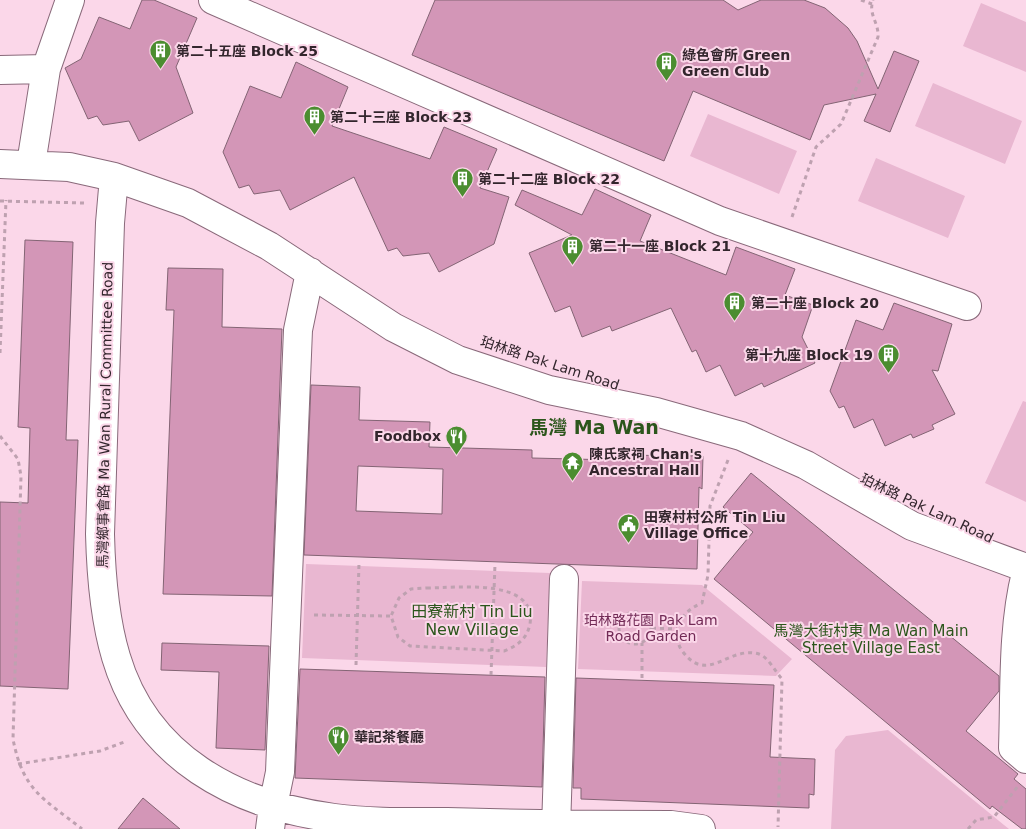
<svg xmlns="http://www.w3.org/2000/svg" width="1026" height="829" font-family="'DejaVu Sans','Noto Sans TC',sans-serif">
  <rect width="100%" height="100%" fill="#fbd7e9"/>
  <path fill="#e9b7d1" d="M 981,3 L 1026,22 L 1026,72 L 963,46 Z
    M 933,83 L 1022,121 L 1005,164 L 915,126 Z
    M 708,114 L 797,151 L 779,194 L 690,156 Z
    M 876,158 L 965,196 L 948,238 L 858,201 Z
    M 1023,401 L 1026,402 L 1026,502 L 985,483 Z
    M 306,564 L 550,573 L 546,667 L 302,658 Z
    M 582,581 L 702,585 L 792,659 L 776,676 L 578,669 Z
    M 888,730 L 1004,825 L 1009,829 L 831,829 L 835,750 L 846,736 Z"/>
  <path fill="#d396b7" stroke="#836474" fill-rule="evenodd" d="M 142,0 L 154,0 L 197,18 L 176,67 L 193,113 L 139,141 L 129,121 L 103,125 L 97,116 L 88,119 L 65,68 L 81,59 L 99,17 L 130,29 Z
    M 435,0 L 723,0 L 738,10 L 761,0 L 804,0 L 825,8 L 848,28 L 857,41 L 878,89 L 894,51 L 919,61 L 890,132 L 864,121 L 876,94 L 824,105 L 810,140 L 693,91 L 664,161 L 412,55 Z
    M 296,62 L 348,87 L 332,126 L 430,159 L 444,127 L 497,149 L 480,188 L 509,197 L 494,244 L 439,272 L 429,253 L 403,256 L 397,248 L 388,251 L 354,177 L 290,210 L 280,190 L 254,194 L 249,185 L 239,188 L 223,152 L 250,86 L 281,98 Z
    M 595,189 L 651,215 L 640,241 L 698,264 L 726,275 L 736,247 L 795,269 L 785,295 L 813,305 L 802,337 L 815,363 L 764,387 L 762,383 L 735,396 L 720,365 L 706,372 L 696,350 L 692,352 L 671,308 L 612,331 L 610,326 L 582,337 L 570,306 L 555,312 L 529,253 L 572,235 L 515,205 L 522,190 L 582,215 Z
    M 25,240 L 73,242 L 66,440 L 78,440 L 68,689 L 0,686 L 0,502 L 28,503 L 30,428 L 18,427 Z
    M 168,268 L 223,269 L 222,327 L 282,329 L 272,596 L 163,594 L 174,310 L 166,310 Z
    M 894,303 L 952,324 L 938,371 L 932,370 L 955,414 L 932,425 L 934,429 L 913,438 L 911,434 L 885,446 L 873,419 L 854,428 L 844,406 L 839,408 L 830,391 L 856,320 L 883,330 Z
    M 311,385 L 360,387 L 359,420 L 430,422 L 429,447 L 532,450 L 532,458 L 615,460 L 615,455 L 703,456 L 702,489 L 699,487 L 697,569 L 304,555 ZM 358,466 L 443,469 L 442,514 L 356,511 Z
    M 751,473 L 999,676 L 999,691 L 966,731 L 1018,774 L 1014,779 L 1026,789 L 1026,829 L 1022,829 L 992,806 L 990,809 L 714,579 L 753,532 L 723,507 Z
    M 162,643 L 269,646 L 265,750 L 216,748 L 219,672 L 161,670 Z
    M 300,669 L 545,677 L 542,787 L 295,778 Z
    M 576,678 L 774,685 L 770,757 L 815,759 L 814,795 L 809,794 L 809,808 L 581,799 L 581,788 L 573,788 Z
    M 143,798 L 180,829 L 118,829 Z"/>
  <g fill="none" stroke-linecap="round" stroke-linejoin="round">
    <defs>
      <path id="minor" d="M 213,0 L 720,221 L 967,306
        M 0,70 L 46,69
        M 0,164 L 69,167 L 114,177 L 188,203 L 269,246 L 393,327 L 458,360 L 549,390 L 656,412 L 741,436 L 806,465 L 912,526 L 1026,568
        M 31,164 L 46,69 L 70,0
        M 114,177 L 110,223 L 100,534 C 101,575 104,617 116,657 C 146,758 236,805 334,818 C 371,823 410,822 447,822 C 522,824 596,825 671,825 L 701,829
        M 1026,573 C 1012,629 1015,691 1013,748 L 1026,759
        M 270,829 L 273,806 L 280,772 L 298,330 L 310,272
        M 556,829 L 564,579"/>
    </defs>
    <use href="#minor" stroke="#89697a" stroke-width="30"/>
    <path stroke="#bea1b0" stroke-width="3" stroke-dasharray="4 4" stroke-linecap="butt" d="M 861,0 L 872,4
      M 0,201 L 84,203
      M 792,217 L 816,147 L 841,124 L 878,37 C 879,22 868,15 873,0
      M 0,353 L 6,200
      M 0,436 L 18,459 L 21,476 L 13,739 C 23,791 43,798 82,829
      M 728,460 L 710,506 L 708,575 L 702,603 C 691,608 685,612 680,623 C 676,633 676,643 683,652 C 708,685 729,645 759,654 C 768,657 775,671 782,679 L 778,827
      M 427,588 C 455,588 537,577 530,624 C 527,639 517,646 504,651 L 410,646 L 398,637 L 391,616 L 399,598 L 411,589 Z
      M619 628a16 16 0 1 1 32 0a16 16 0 1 1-32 0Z
      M 314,615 L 391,616
      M 591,624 L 619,625
      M 652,628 L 677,629
      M 356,665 L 359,563
      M 491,675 L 495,564
      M 642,678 L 642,643
      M 18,764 L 100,751 L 127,741
      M 968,829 L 976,820 L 994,817 L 1018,786"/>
    <use href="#minor" stroke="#fff" stroke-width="28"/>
  </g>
  <defs>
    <symbol id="building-pin" viewBox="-11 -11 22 30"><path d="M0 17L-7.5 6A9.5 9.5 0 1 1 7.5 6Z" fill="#4b8d30" stroke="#fbd7e9"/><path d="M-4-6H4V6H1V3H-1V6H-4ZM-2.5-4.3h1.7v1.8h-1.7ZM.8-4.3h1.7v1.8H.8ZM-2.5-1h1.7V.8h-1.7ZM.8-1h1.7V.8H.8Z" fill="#fff"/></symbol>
    <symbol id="restaurant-pin" viewBox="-11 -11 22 30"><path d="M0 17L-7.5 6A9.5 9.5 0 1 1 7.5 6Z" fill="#4b8d30" stroke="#fbd7e9"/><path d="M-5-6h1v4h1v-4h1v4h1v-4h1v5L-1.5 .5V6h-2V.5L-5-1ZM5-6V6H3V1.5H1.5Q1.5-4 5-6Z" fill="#fff"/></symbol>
    <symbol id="temple-pin" viewBox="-11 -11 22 30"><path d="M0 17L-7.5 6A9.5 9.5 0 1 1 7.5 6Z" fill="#4b8d30" stroke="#fbd7e9"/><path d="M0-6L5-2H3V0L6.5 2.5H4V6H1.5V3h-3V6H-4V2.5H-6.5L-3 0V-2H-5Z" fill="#fff"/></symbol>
    <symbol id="civic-pin" viewBox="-11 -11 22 30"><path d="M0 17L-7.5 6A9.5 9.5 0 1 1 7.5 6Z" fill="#4b8d30" stroke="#fbd7e9"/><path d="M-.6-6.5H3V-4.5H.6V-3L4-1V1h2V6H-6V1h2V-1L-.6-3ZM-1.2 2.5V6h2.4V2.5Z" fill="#fff"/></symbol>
  </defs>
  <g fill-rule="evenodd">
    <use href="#building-pin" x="148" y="38" width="25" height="34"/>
    <use href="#building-pin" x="654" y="50" width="25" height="34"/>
    <use href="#building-pin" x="302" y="104" width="25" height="34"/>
    <use href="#building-pin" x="450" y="166" width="25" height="34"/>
    <use href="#building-pin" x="560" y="234" width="25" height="34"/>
    <use href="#building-pin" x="722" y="290" width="25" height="34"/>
    <use href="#building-pin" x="876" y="342" width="25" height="34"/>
    <use href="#restaurant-pin" x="444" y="424" width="25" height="34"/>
    <use href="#temple-pin" x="560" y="450" width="25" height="34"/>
    <use href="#civic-pin" x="616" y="512" width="25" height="34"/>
    <use href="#restaurant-pin" x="326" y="724" width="25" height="34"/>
  </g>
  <g text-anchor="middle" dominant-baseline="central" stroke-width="4" stroke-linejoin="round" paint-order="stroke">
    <g font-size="14" font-weight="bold" fill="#33262d" stroke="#fbd7e9" text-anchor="start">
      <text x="176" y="51">第二十五座 Block 25</text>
      <text x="682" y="55">綠色會所 Green<tspan x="682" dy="16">Green Club</tspan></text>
      <text x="330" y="117">第二十三座 Block 23</text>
      <text x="478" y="179">第二十二座 Block 22</text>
      <text x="589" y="246">第二十一座 Block 21</text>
      <text x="751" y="303">第二十座 Block 20</text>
      <text x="873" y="355" text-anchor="end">第十九座 Block 19</text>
      <text x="441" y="436" text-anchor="end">Foodbox</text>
      <text x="589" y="454">陳氏家祠 Chan's<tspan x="589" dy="16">Ancestral Hall</tspan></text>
      <text x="644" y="517">田寮村村公所 Tin Liu<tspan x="644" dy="16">Village Office</tspan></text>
      <text x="354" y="737">華記茶餐廳</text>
    </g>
    <g font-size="14" fill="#33262d" stroke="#fbd7e9">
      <text transform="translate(550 363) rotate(18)">珀林路 Pak Lam Road</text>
      <text transform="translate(105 415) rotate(-89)">馬灣鄉事會路 Ma Wan Rural Committee Road</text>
      <text transform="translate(927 508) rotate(25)">珀林路 Pak Lam Road</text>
    </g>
    <g font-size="14" fill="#722a56" stroke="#fbd7e9">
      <text x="651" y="620">珀林路花園 Pak Lam<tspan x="651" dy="16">Road Garden</tspan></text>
    </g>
    <g font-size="15" fill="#2c561c" stroke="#fbd7e9">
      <text x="871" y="631">馬灣大街村東 Ma Wan Main<tspan x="871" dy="17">Street Village East</tspan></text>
    </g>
    <g font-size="16" fill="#2c561c" stroke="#fbd7e9">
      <text x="472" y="611">田寮新村 Tin Liu<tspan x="472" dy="18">New Village</tspan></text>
    </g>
    <g font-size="19" font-weight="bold" fill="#2c561c" stroke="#fbd7e9">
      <text x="594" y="427">馬灣 Ma Wan</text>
    </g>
  </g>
</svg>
